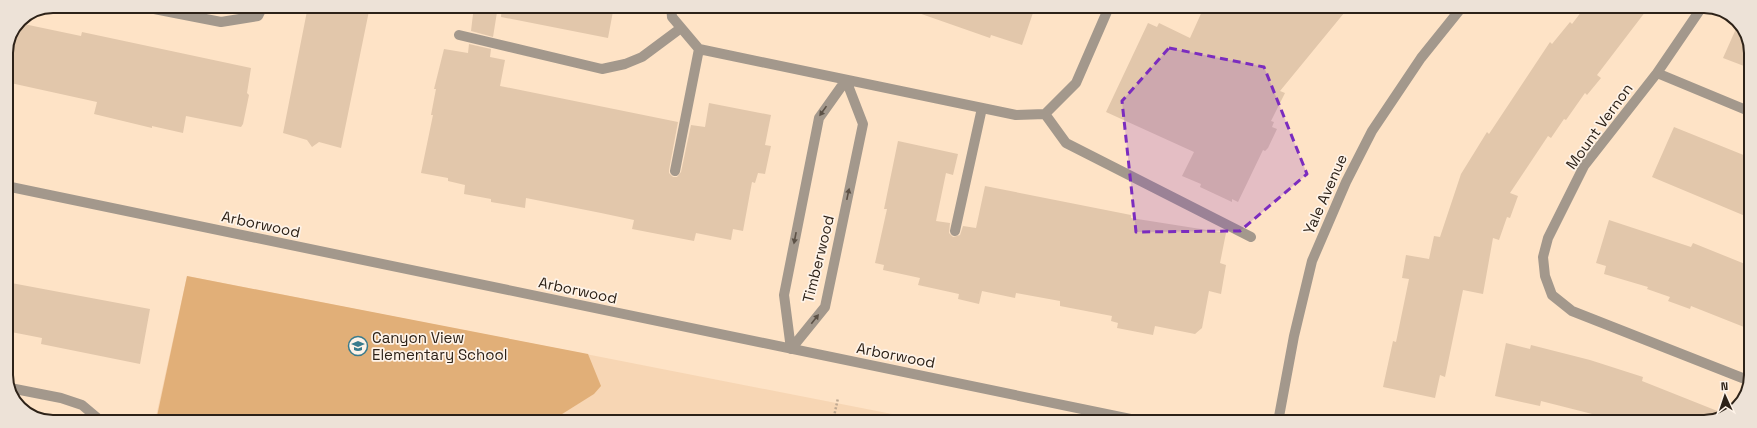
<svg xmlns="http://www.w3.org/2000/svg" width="1757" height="428" font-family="'Space Grotesk',sans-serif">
  <rect width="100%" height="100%" fill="#fee3c6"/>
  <path fill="#f7d6b4" d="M 187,276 L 933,422 L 155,421 Z"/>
  <path fill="#e1af78" d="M 187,276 L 588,354 L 601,386 L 594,394 L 551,421 L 156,421 Z"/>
  <path fill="#e2c7ab" d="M 308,6 L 370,6 L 341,148 L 319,142 L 312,147 L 307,140 L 283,133 Z
    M 474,6 L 498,6 L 493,37 L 471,31 Z
    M 502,6 L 614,6 L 608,38 L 501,17 Z
    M 911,6 L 1035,7 L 1022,45 L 991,35 L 990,38 L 910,10 Z
    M 1204,7 L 1349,7 L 1280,91 L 1285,93 L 1271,121 L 1274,122 L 1272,127 L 1277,129 L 1268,148 L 1265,151 L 1263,150 L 1238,202 L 1232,199 L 1232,202 L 1200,187 L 1201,184 L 1182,176 L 1194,152 L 1106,112 L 1148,23 L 1157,27 L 1159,23 L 1190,38 Z
    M 1585,7 L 1649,7 L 1597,75 L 1601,78 L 1587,95 L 1585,93 L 1566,120 L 1564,119 L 1551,138 L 1548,136 L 1510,193 L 1518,196 L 1510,218 L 1507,217 L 1499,240 L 1493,238 L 1483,294 L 1463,290 L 1445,377 L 1440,375 L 1435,398 L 1383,387 L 1393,341 L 1396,342 L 1409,279 L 1402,278 L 1406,255 L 1429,259 L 1434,236 L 1440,237 L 1461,174 L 1487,132 L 1489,134 L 1550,42 L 1552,44 L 1570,22 L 1572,24 Z
    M 1739,22 L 1751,50 L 1744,66 L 1723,58 Z
    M 19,23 L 81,36 L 82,32 L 251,68 L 247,93 L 249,95 L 243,124 L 241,127 L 186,116 L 183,133 L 152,126 L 152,128 L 94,114 L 97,102 L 6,82 L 6,53 Z
    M 469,44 L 491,49 L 490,57 L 505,60 L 500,86 L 678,122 L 669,170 L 669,173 L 673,177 L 677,177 L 681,172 L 691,125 L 705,127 L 709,103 L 771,115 L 765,145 L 771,146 L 765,174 L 758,173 L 755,183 L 752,182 L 743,231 L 733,229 L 731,240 L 696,233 L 694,241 L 632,229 L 634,220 L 601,213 L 526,198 L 525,208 L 491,202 L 491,199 L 464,194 L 465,185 L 448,181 L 448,178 L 421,173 L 433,115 L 431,115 L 436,89 L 434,89 L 444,49 L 468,53 Z
    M 1674,127 L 1751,158 L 1750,218 L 1652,177 Z
    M 898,141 L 958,154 L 953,175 L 946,173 L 936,221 L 950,223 L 949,233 L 953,237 L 960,235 L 963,226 L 976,228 L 985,186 L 1131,215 L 1131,218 L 1226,233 L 1220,263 L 1226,265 L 1221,294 L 1209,291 L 1202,328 L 1195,334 L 1155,326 L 1153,335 L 1117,328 L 1118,323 L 1111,321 L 1112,316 L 1060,306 L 1060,301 L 1016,293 L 1015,298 L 982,291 L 979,304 L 958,299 L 959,294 L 918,285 L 920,278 L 883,270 L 884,265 L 875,263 L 887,209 L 884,209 Z
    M 1609,220 L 1691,247 L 1693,243 L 1750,266 L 1750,312 L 1744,327 L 1691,306 L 1690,309 L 1668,301 L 1670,297 L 1647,289 L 1648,287 L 1604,274 L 1606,266 L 1596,263 Z
    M 6,282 L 150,309 L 140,364 L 41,344 L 42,338 L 6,331 Z
    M 1506,343 L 1530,349 L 1531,345 L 1590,360 L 1643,377 L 1642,381 L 1725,414 L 1704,422 L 1603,422 L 1604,417 L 1541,401 L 1540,406 L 1495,396 Z"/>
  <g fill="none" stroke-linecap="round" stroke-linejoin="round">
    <path stroke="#bea891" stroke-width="2.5" stroke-dasharray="2 2" stroke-linecap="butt" d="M 833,421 L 838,398"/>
    <path stroke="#a3988c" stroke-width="10" d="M 139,6 L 221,22 L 258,16 L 263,6
      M 671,6 L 672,17 L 699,49 L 1016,115 L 1045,114 L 1076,83 L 1109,7
      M 1702,7 L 1657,73 L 1584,166 L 1548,238 L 1543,257 L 1545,276 L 1552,295 L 1572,311 L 1750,381
      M 459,35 L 602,69 L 625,64 L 642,57 L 681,28
      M 1657,73 L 1751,112
      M 1045,114 L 1066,143 L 1251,237
      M 675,171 L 699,49
      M 6,186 L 1145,422
      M 955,231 L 982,108
      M 791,349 L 825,307 L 863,124 L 846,80
      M 791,349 L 784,295 L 819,118 L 846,80
      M 10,388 L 61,398 L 82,405 L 101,421
      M 1278,422 L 1294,336 L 1312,261 L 1346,182 L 1372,131 L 1421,58 L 1462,7"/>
  </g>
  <defs><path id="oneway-solid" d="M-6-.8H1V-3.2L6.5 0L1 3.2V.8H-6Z"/></defs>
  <g fill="#5c5146">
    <use href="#oneway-solid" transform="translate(823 111) rotate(125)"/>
    <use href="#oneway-solid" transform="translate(848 194) rotate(-78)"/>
    <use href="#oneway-solid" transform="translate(795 238) rotate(101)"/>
    <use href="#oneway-solid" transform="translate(815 319) rotate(-52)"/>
  </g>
  <path fill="#7b2cbf" fill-opacity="0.2" stroke="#7b2cbf" stroke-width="3" stroke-dasharray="8 5" stroke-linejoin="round" d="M 1169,48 L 1264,67 L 1307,174 L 1240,231 L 1136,232 L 1122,101 Z"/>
  <defs>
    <symbol id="school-ring" viewBox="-11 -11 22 22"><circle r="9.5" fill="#fef3e8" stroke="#397b8d" stroke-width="1.5"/><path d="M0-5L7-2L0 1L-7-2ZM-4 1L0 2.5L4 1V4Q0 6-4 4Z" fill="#397b8d"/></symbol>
  </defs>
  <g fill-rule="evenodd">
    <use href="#school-ring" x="347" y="335" width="22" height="22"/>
  </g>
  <g text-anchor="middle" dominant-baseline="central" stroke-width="3.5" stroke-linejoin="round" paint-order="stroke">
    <g font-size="15" fill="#2d2218" stroke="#fef3e8">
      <text transform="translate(1599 126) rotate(-54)">Mount Vernon</text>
      <text transform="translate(1325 194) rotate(-66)">Yale Avenue</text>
      <text transform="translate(261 224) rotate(12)">Arborwood</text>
      <text transform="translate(818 259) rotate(-76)">Timberwood</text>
      <text transform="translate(578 290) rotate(12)">Arborwood</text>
      <text transform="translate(896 355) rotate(11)">Arborwood</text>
    </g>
    <g font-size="15" fill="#2d2218" stroke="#fef3e8" text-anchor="start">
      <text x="372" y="337">Canyon View<tspan x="372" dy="17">Elementary School</tspan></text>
    </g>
  </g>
  <path d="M0 0H1757V428H0ZM53 13H1704A40 40 0 0 1 1744 53V375A40 40 0 0 1 1704 415H53A40 40 0 0 1 13 375V53A40 40 0 0 1 53 13Z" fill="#ede2d7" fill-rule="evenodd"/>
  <path fill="none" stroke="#2d2218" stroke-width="2" d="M53 13H1704A40 40 0 0 1 1744 53V375A40 40 0 0 1 1704 415H53A40 40 0 0 1 13 375V53A40 40 0 0 1 53 13Z"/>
  <g transform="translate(1725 396) rotate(357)" stroke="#fef3e8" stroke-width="3" paint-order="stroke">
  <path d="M0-3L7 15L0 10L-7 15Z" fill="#2d2218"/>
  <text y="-6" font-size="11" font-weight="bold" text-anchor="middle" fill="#2d2218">N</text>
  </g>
</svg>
